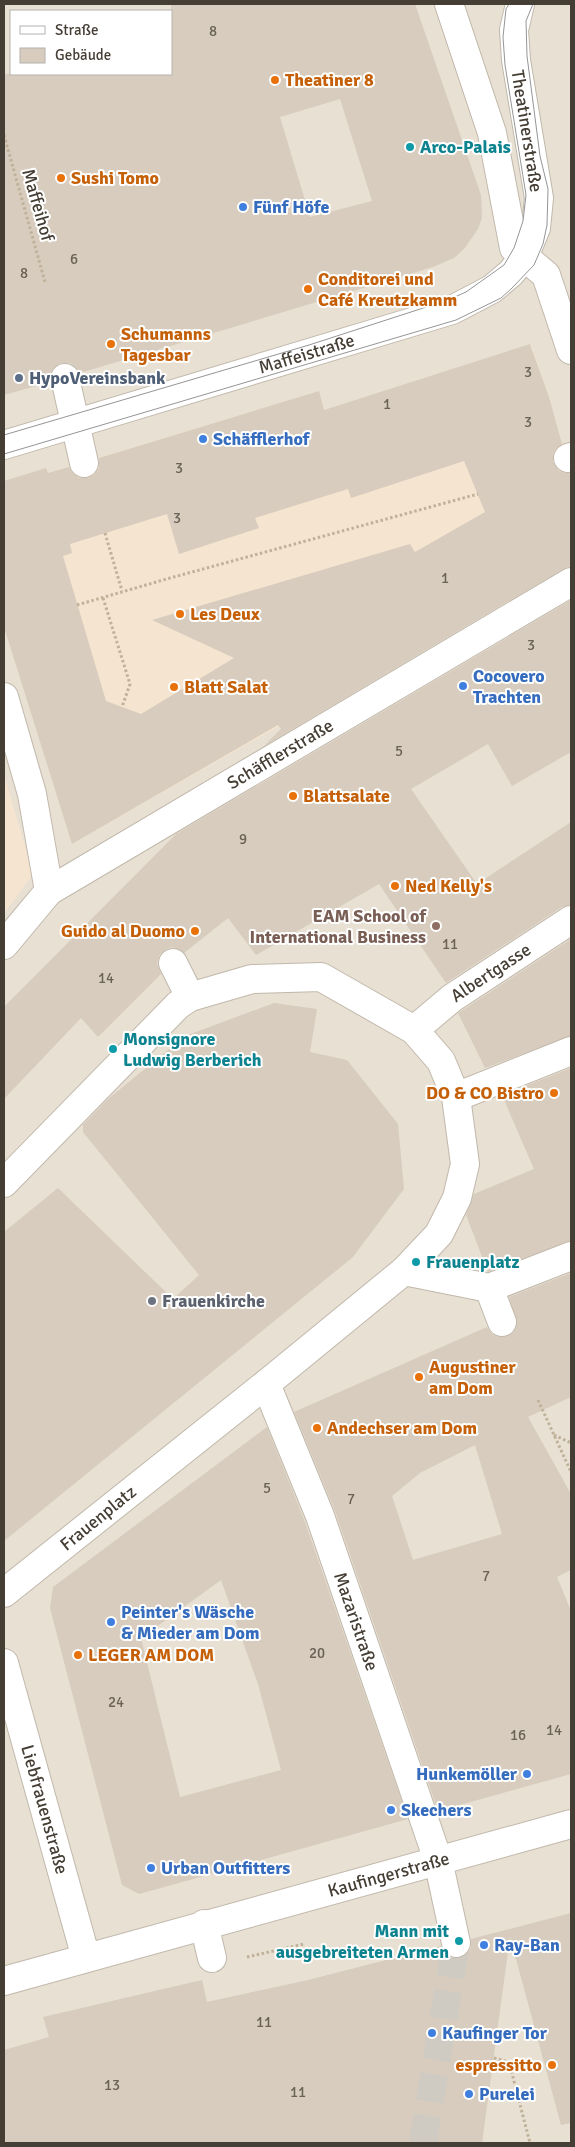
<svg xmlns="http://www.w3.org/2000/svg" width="575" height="2147" font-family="Signika,sans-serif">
  <rect width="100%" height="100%" fill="#f3eee5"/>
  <path fill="#e7e0d3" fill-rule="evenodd" d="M 4,4 L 571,4 L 571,2143 L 4,2143 ZM 11,11 L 171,11 L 171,74 L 11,74 Z"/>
  <path fill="#f5e4d0" d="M 531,344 L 549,397 L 560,438 L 571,467 L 571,560 L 72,844 L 4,627 L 4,481 L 46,468 L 48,473 L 319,391 L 324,410 Z
    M 4,774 L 33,874 L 4,914 Z"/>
  <path fill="#d7ccbd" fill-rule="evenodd" d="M 171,4 L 415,4 L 481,195 L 482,218 L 478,229 L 464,249 L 454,258 L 433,267 L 80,373 L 76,367 L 70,363 L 61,363 L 55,366 L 50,373 L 50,382 L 4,395 L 4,74 L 171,74 ZM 340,99 L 372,201 L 310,217 L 280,117 Z
    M 530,344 L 549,397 L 562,444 L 556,448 L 553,454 L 553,462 L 558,470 L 564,473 L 571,473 L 571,566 L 563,569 L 264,746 L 281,729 L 278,725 L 72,844 L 4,627 L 4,481 L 46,468 L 48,473 L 69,467 L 72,473 L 79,478 L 88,478 L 94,475 L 99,468 L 99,458 L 319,391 L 324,410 ZM 464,461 L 485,512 L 415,552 L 410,544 L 152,620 L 234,658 L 141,714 L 106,701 L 63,556 L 72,553 L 70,544 L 167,514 L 179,554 L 259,528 L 255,518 L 348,489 L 351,498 Z
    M 571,600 L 571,752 L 512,786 L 488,744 L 411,789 L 477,884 L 571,822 L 571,905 L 562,907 L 446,983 L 379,884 L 256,955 L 228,918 L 184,953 L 173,947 L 166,949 L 160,954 L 157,963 L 161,974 L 98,1037 L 81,1018 L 4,1099 L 4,1007 L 176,834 Z
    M 571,939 L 571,1036 L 485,1068 L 458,1013 Z
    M 274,1003 L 317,1009 L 310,1052 L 347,1060 L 398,1124 L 404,1189 L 353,1257 L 4,1541 L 4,1232 L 58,1188 L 173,1299 L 199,1275 L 83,1132 L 83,1125 L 108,1099 L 185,1036 Z
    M 571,1068 L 571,1241 L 488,1272 L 466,1215 L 474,1194 L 534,1169 L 502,1095 Z
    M 571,1273 L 571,1397 L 528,1417 L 571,1494 L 571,1570 L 557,1577 L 571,1611 L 571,1774 L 438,1811 L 335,1511 L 294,1412 L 487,1327 L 492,1334 L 499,1337 L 508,1336 L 514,1331 L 517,1324 L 509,1297 ZM 475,1445 L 502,1534 L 413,1560 L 392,1496 L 420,1473 Z
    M 267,1427 L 305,1522 L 408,1819 L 139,1894 L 122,1885 L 50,1608 L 53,1587 ZM 221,1580 L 258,1684 L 281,1770 L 180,1797 L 141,1638 Z
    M 571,1913 L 571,2123 L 561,2125 L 510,1937 L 482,2143 L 4,2143 L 4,2050 L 49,2037 L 43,2017 L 202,1980 L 207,2002 L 308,1980 L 441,1946 L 445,1954 L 451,1958 L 459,1958 L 466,1955 L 471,1948 L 471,1939 Z"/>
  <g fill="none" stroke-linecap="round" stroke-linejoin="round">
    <path stroke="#d0cbc2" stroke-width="28" stroke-dasharray="28 14" stroke-linecap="butt" d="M 423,2143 L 456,1943"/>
    <defs>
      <g id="street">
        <path d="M 449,4 L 492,133 L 514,248 L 546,275 L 571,350"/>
        <path d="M 65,378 L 84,463"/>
        <path id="s1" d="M 4,445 L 452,310 L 492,289 L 511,273 L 524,257 L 536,228 L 539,198 L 516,60 L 514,30 L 520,4"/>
        <path d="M 568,458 L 571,457"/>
        <path d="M 4,697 L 32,794 L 49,891"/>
        <path id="s2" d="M 4,945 L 49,891 L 571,582"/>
        <path d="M 173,963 L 190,997"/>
        <path id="s3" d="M 414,1030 L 452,998 L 571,920"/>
        <path d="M 456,1097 L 571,1051"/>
        <path d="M 4,1183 L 178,1005 L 190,997 L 252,979 L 321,977 L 414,1030 L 441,1061 L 456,1097 L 465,1164 L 457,1198 L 439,1234 L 404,1271 L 266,1384 L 4,1593"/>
        <path d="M 404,1271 L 489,1288 L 571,1256"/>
        <path d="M 489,1288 L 502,1322"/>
        <path id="s4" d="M 266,1384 L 320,1516 L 438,1860 L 456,1943"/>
        <path id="s5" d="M 4,1663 L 86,1958"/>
        <path d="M 204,1924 L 212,1958"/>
        <path id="s6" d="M 4,1981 L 571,1824"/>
      </g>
    </defs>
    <use href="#street" stroke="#c1b8ab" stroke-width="30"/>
    <path stroke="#c0b199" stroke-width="3" stroke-dasharray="2.5 2.5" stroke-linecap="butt" d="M 4,135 L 45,282
      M 105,533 L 122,591
      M 103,598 L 130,684 L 122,707
      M 77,605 L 170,578 L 478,494
      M 538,1400 L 571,1472
      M 554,1435 L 571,1443
      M 247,1957 L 304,1944
      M 494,2058 L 509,2062 L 530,2143"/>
    <use href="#street" stroke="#fff" stroke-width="28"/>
    <path stroke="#959595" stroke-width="1" d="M 4,435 L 309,345 L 448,300 L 466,292 L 504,265 L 514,248 L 523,221 L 526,195 L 505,65 L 503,37 L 506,9 L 509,4
      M 4,454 L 456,320 L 501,298 L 512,288 L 534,265 L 543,244 L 547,225 L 548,189 L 540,156 L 527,56 L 526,21 L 533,4"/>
  </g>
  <g fill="#e8710a" stroke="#fff" stroke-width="2">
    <circle cx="275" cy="80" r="5"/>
    <circle cx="61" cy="178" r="5"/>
    <circle cx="308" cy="289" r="5"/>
    <circle cx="111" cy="344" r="5"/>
    <circle cx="180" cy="614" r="5"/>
    <circle cx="174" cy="687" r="5"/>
    <circle cx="293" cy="796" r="5"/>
    <circle cx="395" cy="886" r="5"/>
    <circle cx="195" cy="931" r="5"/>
    <circle cx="554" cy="1093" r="5"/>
    <circle cx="419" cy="1377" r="5"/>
    <circle cx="317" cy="1428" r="5"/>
    <circle cx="78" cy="1655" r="5"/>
    <circle cx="552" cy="2065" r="5"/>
  </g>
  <g fill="#0f9aa8" stroke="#fff" stroke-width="2">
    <circle cx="410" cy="147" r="5"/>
    <circle cx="113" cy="1049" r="5"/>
    <circle cx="416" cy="1262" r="5"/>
    <circle cx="459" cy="1941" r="5"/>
  </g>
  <g fill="#3f7fe0" stroke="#fff" stroke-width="2">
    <circle cx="243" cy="207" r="5"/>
    <circle cx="203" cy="439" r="5"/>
    <circle cx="463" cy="686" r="5"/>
    <circle cx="111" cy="1622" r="5"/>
    <circle cx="527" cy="1774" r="5"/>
    <circle cx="391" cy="1810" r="5"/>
    <circle cx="151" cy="1868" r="5"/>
    <circle cx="484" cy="1945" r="5"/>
    <circle cx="432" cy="2033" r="5"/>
    <circle cx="469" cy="2094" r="5"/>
  </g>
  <circle fill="#5c6f8a" stroke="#fff" stroke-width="2" cx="19" cy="378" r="5"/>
  <circle fill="#8d6e63" stroke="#fff" stroke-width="2" cx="436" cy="926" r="5"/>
  <circle fill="#6b7280" stroke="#fff" stroke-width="2" cx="152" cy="1301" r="5"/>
  <g text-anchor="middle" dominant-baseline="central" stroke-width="4" stroke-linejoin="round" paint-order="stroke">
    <g font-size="15" fill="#6a6257">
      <text x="213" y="31">8</text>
      <text x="74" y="259">6</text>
      <text x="24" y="273">8</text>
      <text x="528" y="372">3</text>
      <text x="387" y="404">1</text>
      <text x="528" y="422">3</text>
      <text x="179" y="468">3</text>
      <text x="177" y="518">3</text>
      <text x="445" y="578">1</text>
      <text x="531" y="645">3</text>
      <text x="399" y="751">5</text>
      <text x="243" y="839">9</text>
      <text x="450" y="944">11</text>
      <text x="106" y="978">14</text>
      <text x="267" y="1488">5</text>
      <text x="351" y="1499">7</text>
      <text x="486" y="1576">7</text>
      <text x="317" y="1653">20</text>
      <text x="116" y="1702">24</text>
      <text x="554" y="1730">14</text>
      <text x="518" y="1735">16</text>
      <text x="264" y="2022">11</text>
      <text x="112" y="2085">13</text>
      <text x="298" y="2092">11</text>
    </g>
    <g font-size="18" font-weight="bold" fill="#c56008" stroke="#fff" text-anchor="start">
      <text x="285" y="80">Theatiner 8</text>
      <text x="71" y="178">Sushi Tomo</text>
      <text x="318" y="279">Conditorei und<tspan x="318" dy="21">Café Kreutzkamm</tspan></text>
      <text x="121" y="334">Schumanns<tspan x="121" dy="21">Tagesbar</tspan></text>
      <text x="190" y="614">Les Deux</text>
      <text x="184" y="687">Blatt Salat</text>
      <text x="303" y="796">Blattsalate</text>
      <text x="405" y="886">Ned Kelly's</text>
      <text x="185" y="931" text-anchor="end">Guido al Duomo</text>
      <text x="544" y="1093" text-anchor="end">DO &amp; CO Bistro</text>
      <text x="429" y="1367">Augustiner<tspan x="429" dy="21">am Dom</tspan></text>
      <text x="327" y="1428">Andechser am Dom</text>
      <text x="88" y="1655">LEGER AM DOM</text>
      <text x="542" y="2065" text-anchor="end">espressitto</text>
    </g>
    <g font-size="18" fill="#453e35" stroke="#fff">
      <text transform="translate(527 131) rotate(81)">Theatinerstraße</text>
      <text transform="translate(38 205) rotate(74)">Maffeihof</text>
      <text stroke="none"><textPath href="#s1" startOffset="316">Maffeistraße</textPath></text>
      <text stroke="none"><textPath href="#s2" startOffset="339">Schäfflerstraße</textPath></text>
      <text stroke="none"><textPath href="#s3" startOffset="96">Albertgasse</textPath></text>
      <text transform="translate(98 1518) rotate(-39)">Frauenplatz</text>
      <text stroke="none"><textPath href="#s4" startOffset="254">Mazaristraße</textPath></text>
      <text stroke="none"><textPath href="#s5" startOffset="152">Liebfrauenstraße</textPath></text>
      <text stroke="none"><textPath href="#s6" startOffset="399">Kaufingerstraße</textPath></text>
    </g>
    <g font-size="18" font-weight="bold" fill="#0d838f" stroke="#fff" text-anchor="start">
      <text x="420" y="147">Arco-Palais</text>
      <text x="123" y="1039">Monsignore<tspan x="123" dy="21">Ludwig Berberich</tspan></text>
      <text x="426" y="1262">Frauenplatz</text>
      <text x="449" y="1931" text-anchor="end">Mann mit<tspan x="449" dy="21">ausgebreiteten Armen</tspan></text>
    </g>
    <g font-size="18" font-weight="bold" fill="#366cbe" stroke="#fff" text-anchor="start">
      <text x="253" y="207">Fünf Höfe</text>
      <text x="213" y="439">Schäfflerhof</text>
      <text x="473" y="676">Cocovero<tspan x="473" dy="21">Trachten</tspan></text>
      <text x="121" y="1612">Peinter's Wäsche<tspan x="121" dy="21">&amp; Mieder am Dom</tspan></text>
      <text x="517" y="1774" text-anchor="end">Hunkemöller</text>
      <text x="401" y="1810">Skechers</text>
      <text x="161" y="1868">Urban Outfitters</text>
      <text x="494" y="1945">Ray-Ban</text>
      <text x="442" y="2033">Kaufinger Tor</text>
      <text x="479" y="2094">Purelei</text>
    </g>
    <g font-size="18" font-weight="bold" fill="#4e5e75" stroke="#fff" text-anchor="start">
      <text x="29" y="378">HypoVereinsbank</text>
    </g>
    <g font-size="18" font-weight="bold" fill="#785e54" stroke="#fff" text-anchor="end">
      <text x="426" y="916">EAM School of<tspan x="426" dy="21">International Business</tspan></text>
    </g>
    <g font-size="18" font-weight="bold" fill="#5b616d" stroke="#fff" text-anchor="start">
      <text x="162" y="1301">Frauenkirche</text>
    </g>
  </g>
  <rect width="575" height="2147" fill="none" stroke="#453e35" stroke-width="10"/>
  <rect x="10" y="10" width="162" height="65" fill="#ffffff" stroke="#b5b2ae"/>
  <rect x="20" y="26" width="25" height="8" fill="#ffffff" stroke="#b5b2ae"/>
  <text x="55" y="35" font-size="15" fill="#453e35">Straße</text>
  <rect x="20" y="48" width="25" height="15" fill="#d7ccbd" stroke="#b5b2ae"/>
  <text x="55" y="60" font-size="15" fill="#453e35">Gebäude</text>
</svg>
